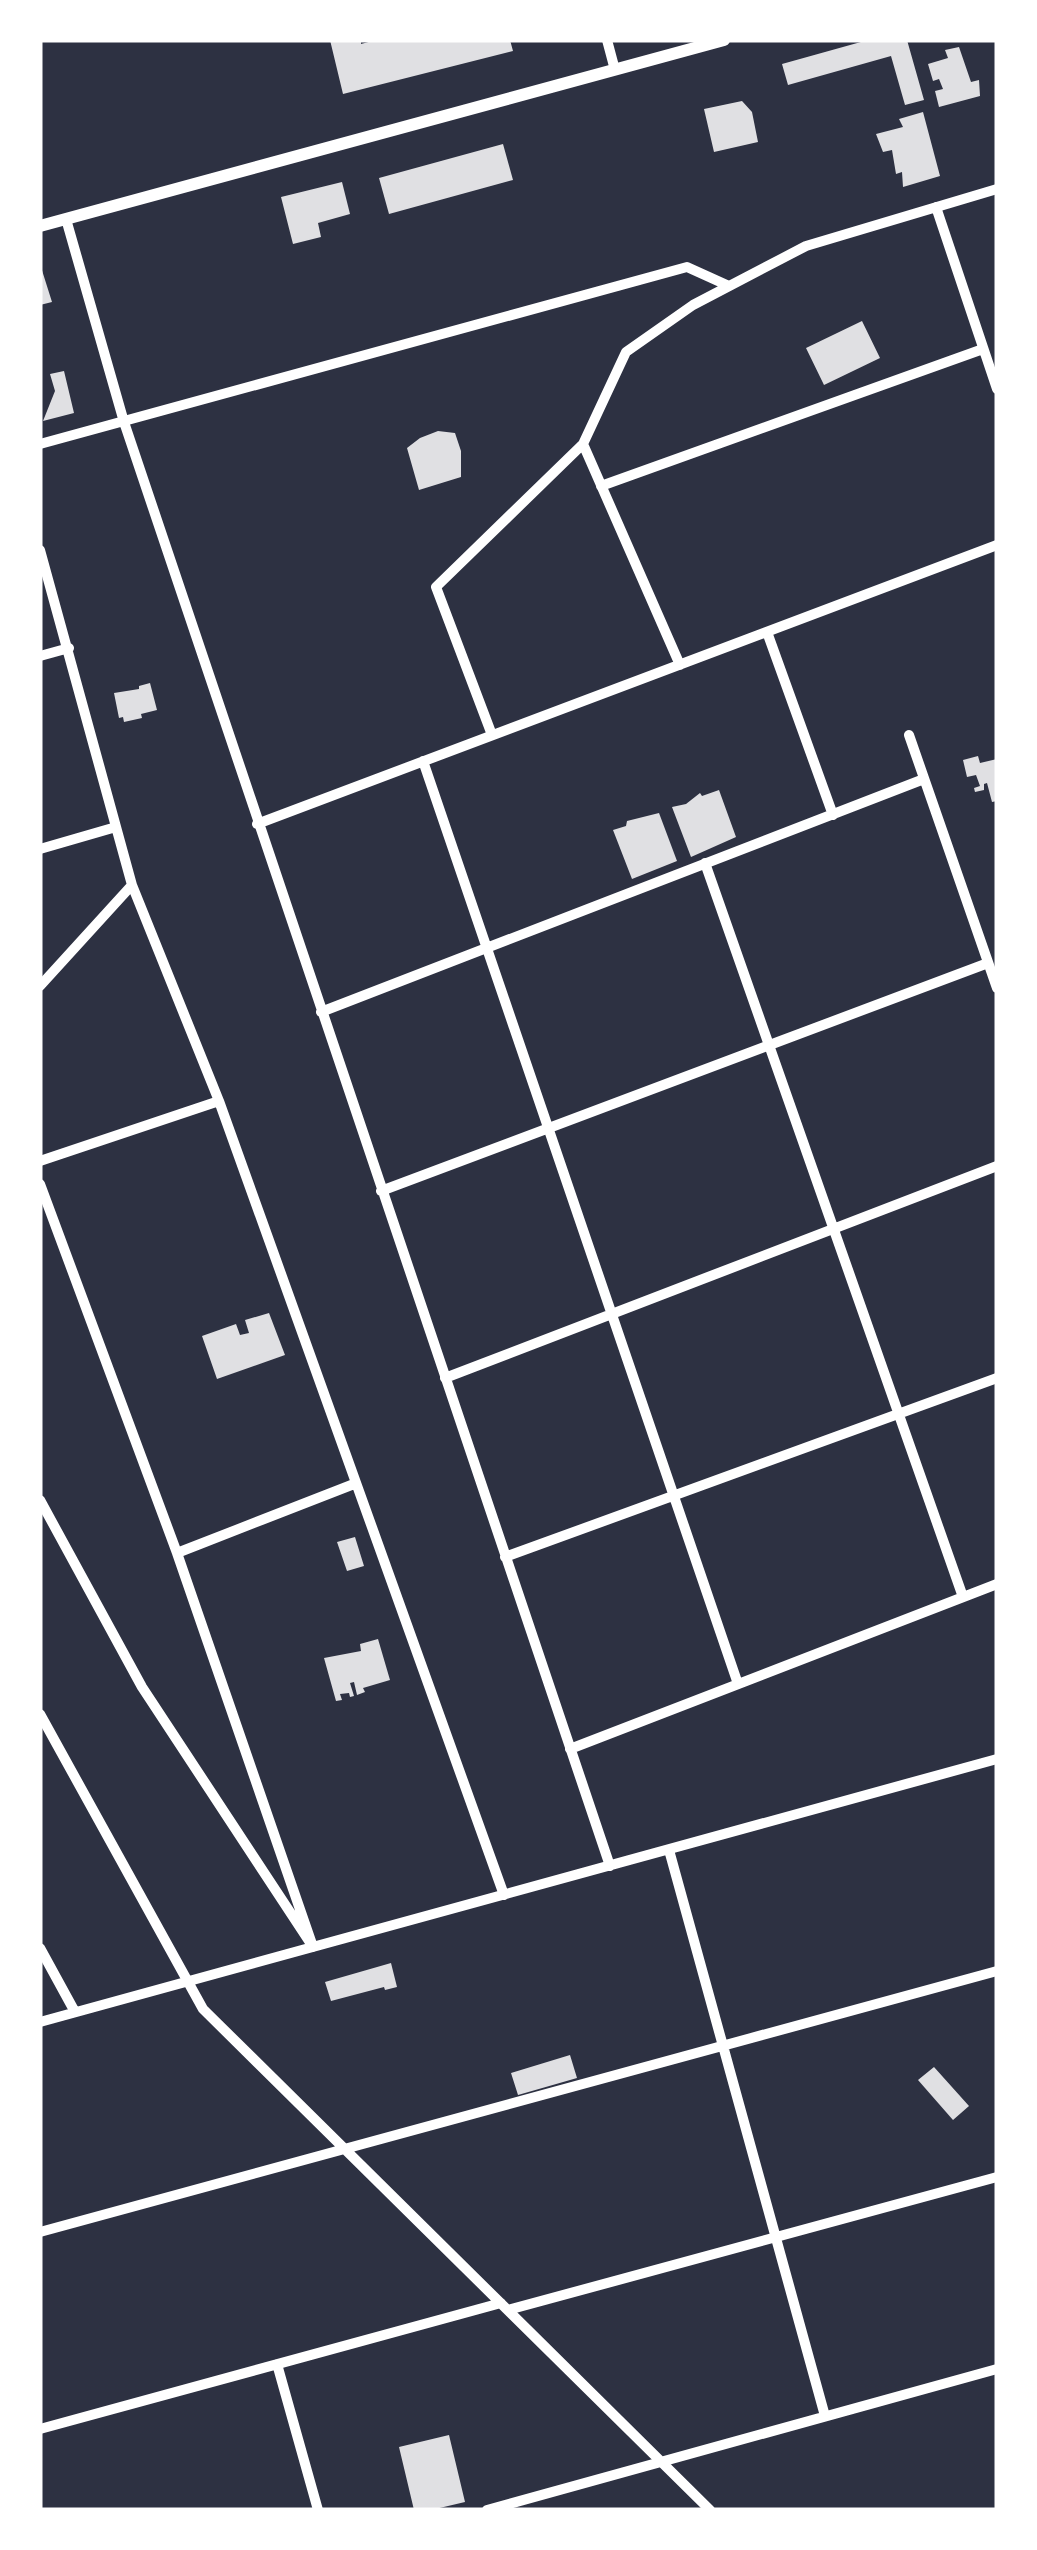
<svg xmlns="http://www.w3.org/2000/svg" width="1037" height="2550" font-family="'Noto Serif',serif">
  <rect width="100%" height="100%" fill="#2d3142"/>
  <path fill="#e0e0e3" d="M 330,40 L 361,40 L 361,44 L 376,40 L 510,40 L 513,51 L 343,94 Z
    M 868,40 L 907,40 L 924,100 L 905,105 L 891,56 L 788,85 L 782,64 Z
    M 959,47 L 971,82 L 979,80 L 980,96 L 939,107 L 935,91 L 943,89 L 939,79 L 933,81 L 928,64 L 948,58 L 945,50 Z
    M 742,101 L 752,112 L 758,142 L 714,152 L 704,109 Z
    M 923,112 L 940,176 L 903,187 L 902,172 L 896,174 L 892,150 L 883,152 L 876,134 L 903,127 L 899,119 Z
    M 503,144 L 513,180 L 389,214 L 379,178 Z
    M 342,182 L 350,214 L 318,223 L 321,237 L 293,244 L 281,197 Z
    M 40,264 L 52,302 L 40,305 Z
    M 862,321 L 880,358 L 824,385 L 806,348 Z
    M 64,371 L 74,413 L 43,421 L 55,391 L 50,374 Z
    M 438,431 L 455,433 L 461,451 L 461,477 L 419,490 L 407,448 L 420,438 Z
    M 150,683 L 157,710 L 141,714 L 142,718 L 124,722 L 123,717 L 119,718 L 114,693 L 139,689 L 139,686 Z
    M 978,756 L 980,763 L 997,759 L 997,801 L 992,802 L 987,783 L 984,784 L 984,790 L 975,792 L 974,788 L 980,786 L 976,775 L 967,777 L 963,760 Z
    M 719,790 L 736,837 L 691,857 L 672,807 L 686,804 L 700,793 L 702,796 Z
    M 659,813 L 677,861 L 632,879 L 613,830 L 626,826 L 627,821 Z
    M 269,1313 L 285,1355 L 217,1379 L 202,1336 L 236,1324 L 240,1335 L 249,1333 L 245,1320 Z
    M 355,1537 L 364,1566 L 347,1571 L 337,1542 Z
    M 378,1639 L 390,1680 L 363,1688 L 365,1692 L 357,1695 L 354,1682 L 350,1683 L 354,1696 L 350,1697 L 349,1693 L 340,1694 L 342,1700 L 336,1701 L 324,1658 L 361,1651 L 360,1644 Z
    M 391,1963 L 397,1987 L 385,1990 L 384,1987 L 331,2001 L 325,1982 Z
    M 570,2055 L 577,2078 L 518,2095 L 511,2073 Z
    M 934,2067 L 969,2106 L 953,2120 L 918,2080 Z
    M 449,2435 L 465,2502 L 431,2510 L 414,2510 L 399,2447 Z"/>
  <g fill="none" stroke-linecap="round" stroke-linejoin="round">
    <path stroke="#fff" stroke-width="10" d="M 607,40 L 615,70
      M 936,207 L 997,389
      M 66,219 L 124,422 L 610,1866
      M 40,444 L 687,267 L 729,286
      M 583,444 L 626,352 L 693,305 L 806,246 L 997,189
      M 601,486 L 983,349
      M 40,550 L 132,885 L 219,1101 L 504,1895
      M 767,632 L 833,815
      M 40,656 L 69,648
      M 492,735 L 436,587 L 583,444 L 680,665
      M 909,735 L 997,988
      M 423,761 L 738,1684
      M 257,824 L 997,545
      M 40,849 L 116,827
      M 705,863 L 963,1597
      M 40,986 L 132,885
      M 321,1012 L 924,779
      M 40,1161 L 219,1101
      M 40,1184 L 177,1553 L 313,1947 L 142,1687 L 40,1500
      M 381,1191 L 988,963
      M 445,1378 L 997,1166
      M 177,1553 L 354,1484
      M 505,1557 L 997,1378
      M 40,1714 L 203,2009 L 710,2510
      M 570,1749 L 997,1584
      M 669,1850 L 825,2416
      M 40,1948 L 75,2012
      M 40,2022 L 997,1759
      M 40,2232 L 997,1971
      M 508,2310 L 997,2177
      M 277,2364 L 318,2510
      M 40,2429 L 501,2303
      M 487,2510 L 997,2369"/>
    <path stroke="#fff" stroke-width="12" d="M 40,226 L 724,40"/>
  </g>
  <rect width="1037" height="2550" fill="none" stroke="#ffffff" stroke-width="85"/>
</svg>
